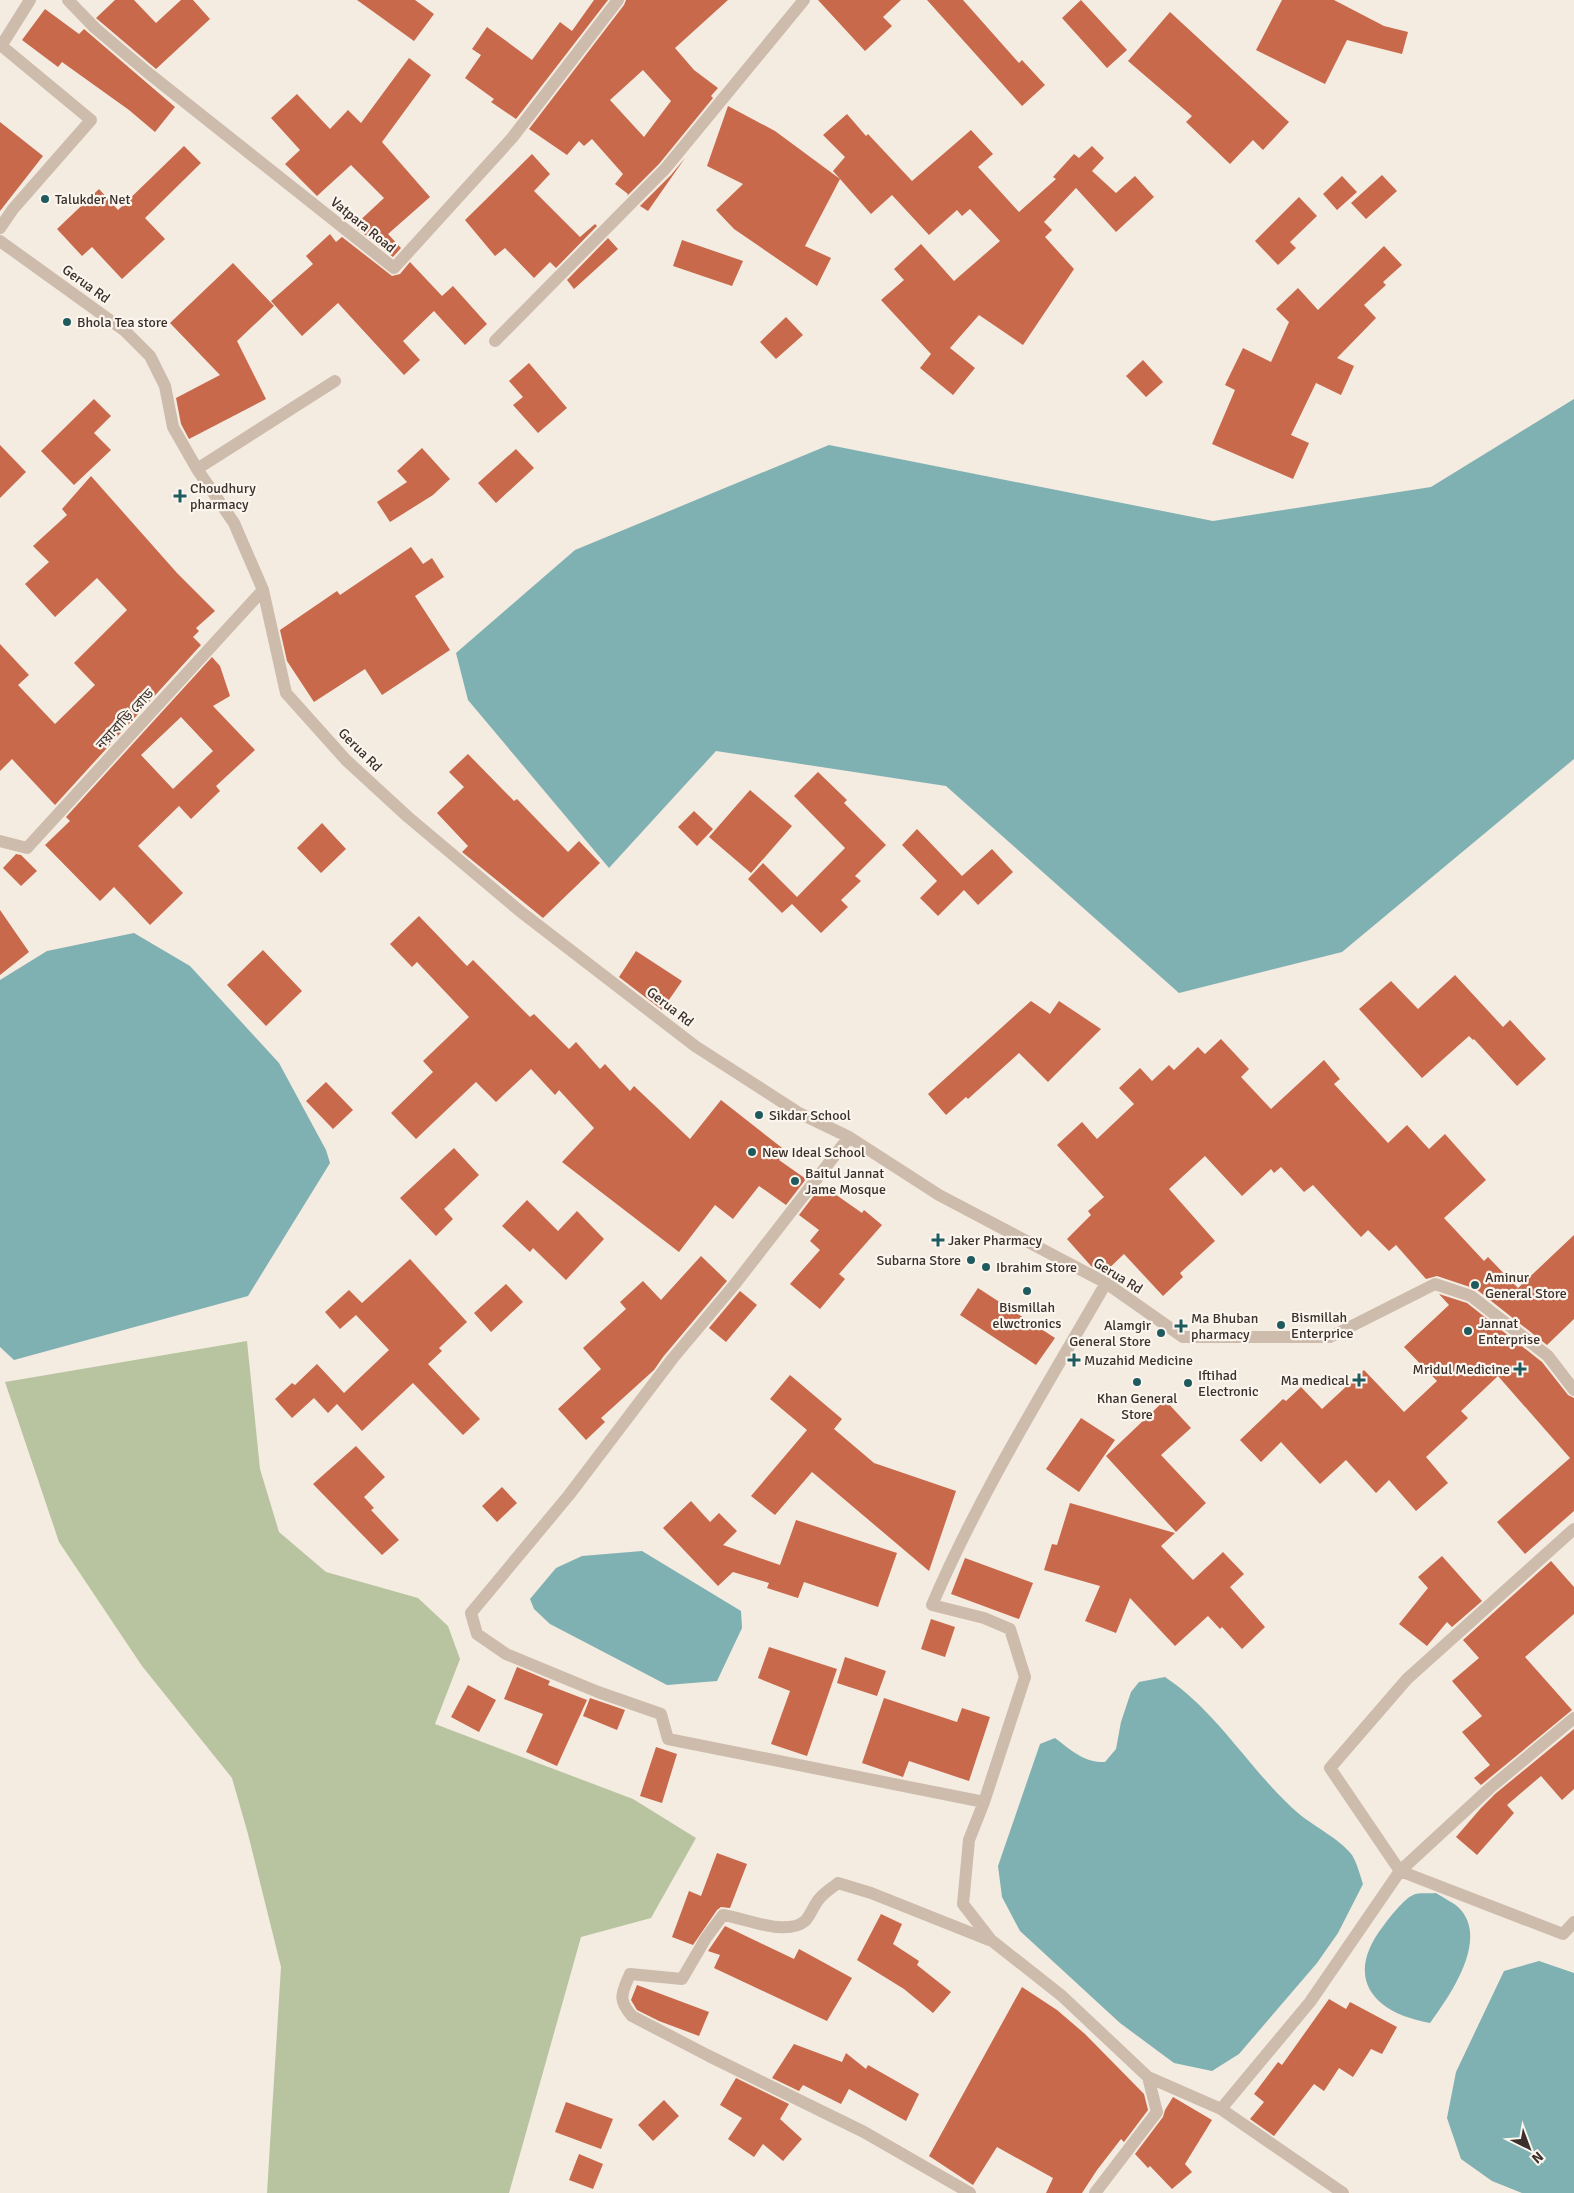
<svg xmlns="http://www.w3.org/2000/svg" width="1574" height="2193" font-family="Signika,'Noto Sans Bengali',sans-serif">
  <rect width="100%" height="100%" fill="#f4ebe1"/>
  <path fill="#b8c4a0" d="M 247,1341 L 260,1469 L 279,1532 L 326,1572 L 418,1598 L 448,1626 L 460,1659 L 435,1724 L 633,1799 L 696,1838 L 651,1918 L 581,1937 L 509,2193 L 267,2193 L 281,1967 L 248,1834 L 232,1778 L 142,1666 L 59,1542 L 5,1382 Z"/>
  <path fill="#7fb0b2" d="M 1574,399 L 1574,759 L 1342,952 L 1179,993 L 946,786 L 716,751 L 609,868 L 468,700 L 456,653 L 575,550 L 829,445 L 1213,521 L 1431,487 Z
    M 134,933 L 190,966 L 279,1063 L 326,1150 L 330,1163 L 248,1296 L 14,1360 L 0,1347 L 0,980 L 47,951 Z
    M 642,1551 L 741,1611 L 742,1628 L 717,1681 L 667,1685 L 550,1624 L 534,1609 L 530,1599 L 556,1568 L 582,1556 Z
    M 1165,1677 C 1218,1712 1250,1771 1298,1813 C 1313,1826 1340,1839 1352,1855 C 1357,1863 1360,1875 1363,1884 L 1338,1933 L 1317,1963 L 1239,2054 L 1212,2071 L 1174,2063 L 1120,2023 L 1020,1931 L 1002,1897 L 998,1866 L 1040,1744 L 1055,1738 C 1071,1750 1084,1763 1105,1762 L 1116,1749 L 1121,1722 L 1131,1692 L 1139,1682 Z
    M 1436,1893 C 1443,1898 1453,1902 1459,1908 C 1490,1939 1449,1997 1430,2023 C 1372,2013 1343,1977 1384,1925 C 1390,1917 1404,1899 1413,1895 C 1419,1892 1430,1894 1436,1893 Z
    M 1539,1961 L 1574,1973 L 1574,2193 L 1522,2193 L 1492,2181 L 1461,2159 L 1447,2118 L 1456,2072 L 1504,1971 Z"/>
  <path fill="#c8694b" fill-rule="evenodd" d="M 115,0 L 134,0 L 156,23 L 181,0 L 193,0 L 210,19 L 156,69 L 96,18 Z
    M 357,0 L 415,0 L 434,14 L 414,41 Z
    M 594,0 L 608,0 L 516,119 L 491,102 L 494,99 L 465,78 L 481,55 L 472,49 L 487,27 L 532,60 L 560,22 L 572,31 Z
    M 626,0 L 728,0 L 675,48 L 694,70 L 718,88 L 711,96 L 713,98 L 659,164 L 627,196 L 628,194 L 615,184 L 623,174 L 592,139 L 584,146 L 579,141 L 567,155 L 529,129 L 624,5 ZM 643,70 L 671,101 L 644,137 L 610,100 Z
    M 818,0 L 901,0 L 883,17 L 892,26 L 865,51 Z
    M 927,0 L 963,0 L 1019,63 L 1022,60 L 1045,85 L 1022,106 Z
    M 1081,0 L 1127,50 L 1107,68 L 1062,18 Z
    M 1282,0 L 1334,0 L 1384,26 L 1408,32 L 1402,54 L 1347,40 L 1325,84 L 1256,50 Z
    M 45,9 L 79,34 L 84,29 L 175,107 L 155,132 L 129,110 L 62,62 L 58,67 L 22,40 Z
    M 1170,12 L 1289,122 L 1263,150 L 1253,140 L 1230,164 L 1186,122 L 1192,116 L 1128,61 Z
    M 409,58 L 431,75 L 382,142 L 430,197 L 388,234 L 401,248 L 393,257 L 354,226 L 384,198 L 351,165 L 317,196 L 285,164 L 300,150 L 271,118 L 297,94 L 330,129 L 348,110 L 361,123 Z
    M 728,106 L 775,131 L 840,179 L 805,246 L 831,258 L 817,286 L 734,229 L 716,210 L 743,184 L 707,166 Z
    M 847,114 L 866,136 L 868,134 L 912,181 L 971,130 L 993,154 L 978,167 L 1019,212 L 1056,179 L 1053,177 L 1074,154 L 1079,158 L 1092,146 L 1104,158 L 1092,171 L 1116,193 L 1135,176 L 1154,197 L 1116,232 L 1076,188 L 1044,222 L 1052,230 L 1045,237 L 1074,269 L 1023,345 L 979,315 L 950,348 L 975,368 L 953,395 L 920,368 L 931,354 L 881,300 L 904,280 L 894,269 L 921,244 L 954,281 L 1000,241 L 970,209 L 962,216 L 957,210 L 929,235 L 892,195 L 871,214 L 833,171 L 845,157 L 823,135 Z
    M 0,122 L 43,156 L 0,211 Z
    M 184,146 L 201,163 L 145,218 L 165,239 L 122,279 L 92,247 L 82,256 L 57,229 L 99,189 L 118,210 Z
    M 532,154 L 550,174 L 534,191 L 580,237 L 595,224 L 597,226 L 556,268 L 550,262 L 534,278 L 505,248 L 495,256 L 465,220 Z
    M 685,158 L 648,211 L 640,206 L 671,175 Z
    M 1382,175 L 1397,191 L 1366,219 L 1351,203 Z
    M 1342,176 L 1357,192 L 1337,210 L 1323,194 Z
    M 1299,197 L 1317,216 L 1290,242 L 1296,248 L 1278,265 L 1255,241 Z
    M 330,234 L 336,242 L 342,237 L 392,276 L 400,274 L 410,262 L 442,296 L 453,286 L 487,324 L 465,345 L 434,311 L 403,341 L 420,360 L 404,375 L 338,303 L 302,336 L 271,301 L 313,264 L 306,256 Z
    M 608,238 L 618,249 L 574,289 L 567,280 Z
    M 682,240 L 743,261 L 732,286 L 673,266 Z
    M 1384,246 L 1402,265 L 1383,282 L 1386,285 L 1364,305 L 1376,318 L 1337,358 L 1354,366 L 1341,395 L 1316,383 L 1291,435 L 1309,443 L 1293,479 L 1212,444 L 1235,390 L 1225,385 L 1243,348 L 1271,362 L 1289,322 L 1276,309 L 1298,288 L 1318,310 Z
    M 233,263 L 274,306 L 237,341 L 266,399 L 189,439 L 181,424 L 176,398 L 220,375 L 170,323 Z
    M 786,317 L 803,335 L 776,359 L 760,342 Z
    M 1143,360 L 1163,382 L 1146,397 L 1126,376 Z
    M 529,363 L 567,408 L 538,433 L 513,405 L 523,397 L 509,381 Z
    M 94,399 L 111,416 L 94,433 L 111,450 L 74,485 L 41,451 Z
    M 0,445 L 26,472 L 0,498 Z
    M 422,448 L 450,479 L 433,495 L 390,522 L 377,502 L 407,482 L 397,471 Z
    M 516,449 L 534,468 L 496,503 L 478,483 Z
    M 91,476 L 177,573 L 215,611 L 196,628 L 199,631 L 193,637 L 201,645 L 55,805 L 12,759 L 0,771 L 0,644 L 29,675 L 18,685 L 55,724 L 95,685 L 74,663 L 127,610 L 97,578 L 55,617 L 25,584 L 49,562 L 33,546 L 67,515 L 62,509 Z
    M 411,547 L 423,564 L 432,558 L 444,577 L 415,596 L 450,650 L 382,695 L 365,669 L 314,702 L 287,661 L 280,630 L 337,591 L 340,595 Z
    M 212,657 L 220,666 L 230,696 L 213,706 L 255,750 L 216,786 L 220,791 L 191,819 L 179,806 L 138,846 L 183,893 L 150,925 L 114,887 L 100,901 L 45,845 L 70,821 L 66,817 ZM 181,717 L 213,751 L 173,789 L 141,755 Z
    M 468,754 L 514,801 L 517,799 L 568,852 L 579,841 L 600,863 L 543,918 L 462,852 L 468,846 L 437,813 L 464,787 L 449,772 Z
    M 818,772 L 847,800 L 844,803 L 886,845 L 855,876 L 861,881 L 841,900 L 848,907 L 821,933 L 792,904 L 782,913 L 748,879 L 763,863 L 797,897 L 845,848 L 794,796 Z
    M 750,790 L 792,826 L 751,873 L 709,837 Z
    M 694,811 L 713,829 L 697,846 L 678,827 Z
    M 322,823 L 346,849 L 321,873 L 297,848 Z
    M 917,829 L 962,876 L 992,849 L 1013,872 L 978,905 L 964,890 L 938,916 L 920,898 L 937,881 L 902,845 Z
    M 16,854 L 21,855 L 37,871 L 21,886 L 3,868 Z
    M 0,910 L 29,952 L 0,975 Z
    M 419,916 L 467,966 L 473,960 L 530,1017 L 534,1014 L 569,1049 L 576,1042 L 600,1069 L 605,1064 L 630,1091 L 634,1086 L 690,1139 L 721,1100 L 786,1151 L 779,1160 L 806,1179 L 786,1205 L 759,1186 L 733,1219 L 715,1205 L 679,1252 L 562,1162 L 594,1128 L 559,1090 L 555,1095 L 531,1069 L 496,1102 L 476,1082 L 416,1139 L 391,1113 L 433,1072 L 423,1061 L 469,1017 L 417,962 L 412,967 L 390,944 Z
    M 263,950 L 302,991 L 266,1026 L 227,985 Z
    M 636,951 L 682,981 L 662,1010 L 619,977 Z
    M 1455,975 L 1503,1027 L 1510,1020 L 1546,1059 L 1517,1086 L 1474,1039 L 1473,1040 L 1469,1036 L 1422,1078 L 1359,1009 L 1391,981 L 1418,1009 Z
    M 1031,1001 L 1050,1014 L 1059,1001 L 1101,1029 L 1048,1082 L 1019,1053 L 968,1099 L 966,1097 L 946,1115 L 928,1094 Z
    M 1221,1039 L 1249,1069 L 1241,1077 L 1271,1109 L 1324,1060 L 1340,1079 L 1334,1084 L 1388,1143 L 1407,1125 L 1429,1149 L 1445,1134 L 1486,1180 L 1444,1218 L 1484,1261 L 1488,1257 L 1518,1288 L 1574,1235 L 1574,1319 L 1547,1345 L 1476,1289 L 1437,1276 L 1426,1279 L 1396,1245 L 1389,1251 L 1368,1230 L 1361,1237 L 1313,1185 L 1304,1192 L 1281,1167 L 1274,1173 L 1271,1169 L 1242,1196 L 1205,1156 L 1169,1189 L 1215,1241 L 1180,1273 L 1183,1277 L 1163,1296 L 1124,1254 L 1104,1273 L 1091,1266 L 1067,1239 L 1091,1215 L 1088,1211 L 1104,1197 L 1057,1145 L 1082,1122 L 1097,1139 L 1134,1104 L 1119,1088 L 1140,1068 L 1152,1081 L 1169,1065 L 1174,1070 L 1198,1047 L 1205,1054 Z
    M 326,1082 L 353,1110 L 333,1129 L 306,1101 Z
    M 454,1148 L 479,1175 L 444,1209 L 453,1219 L 436,1236 L 400,1198 Z
    M 822,1185 L 862,1213 L 864,1210 L 882,1225 L 839,1274 L 845,1279 L 820,1309 L 790,1284 L 820,1250 L 810,1241 L 819,1230 L 799,1215 Z
    M 527,1200 L 558,1231 L 577,1211 L 604,1239 L 566,1280 L 533,1248 L 530,1252 L 502,1226 Z
    M 701,1256 L 727,1281 L 663,1357 L 654,1370 L 601,1418 L 605,1422 L 586,1440 L 558,1409 L 601,1369 L 583,1348 L 626,1309 L 620,1302 L 643,1281 L 661,1300 Z
    M 410,1259 L 467,1322 L 439,1348 L 442,1351 L 428,1364 L 480,1419 L 463,1435 L 413,1383 L 362,1431 L 337,1404 L 328,1413 L 314,1398 L 292,1418 L 275,1399 L 292,1383 L 295,1385 L 317,1364 L 344,1393 L 389,1350 L 356,1315 L 340,1329 L 325,1312 L 349,1290 L 362,1303 Z
    M 506,1284 L 523,1302 L 491,1332 L 474,1313 Z
    M 978,1288 L 1055,1338 L 1036,1365 L 960,1315 Z
    M 740,1291 L 757,1305 L 726,1342 L 709,1328 Z
    M 1439,1294 L 1467,1303 L 1542,1362 L 1568,1395 L 1574,1398 L 1574,1511 L 1525,1554 L 1497,1522 L 1570,1458 L 1498,1376 L 1461,1411 L 1468,1418 L 1426,1457 L 1448,1483 L 1416,1511 L 1389,1480 L 1376,1493 L 1346,1460 L 1320,1484 L 1281,1442 L 1261,1462 L 1240,1440 L 1283,1399 L 1286,1401 L 1301,1387 L 1322,1409 L 1364,1370 L 1404,1412 L 1437,1381 L 1404,1347 L 1449,1305 Z
    M 790,1375 L 842,1419 L 834,1429 L 874,1463 L 956,1491 L 929,1571 L 812,1472 L 775,1515 L 751,1496 L 807,1430 L 770,1399 Z
    M 1165,1400 L 1191,1428 L 1161,1455 L 1206,1503 L 1176,1532 L 1106,1456 Z
    M 1081,1418 L 1115,1440 L 1079,1492 L 1046,1469 Z
    M 356,1446 L 385,1477 L 364,1497 L 374,1508 L 371,1510 L 399,1540 L 382,1555 L 313,1484 Z
    M 502,1487 L 517,1503 L 497,1522 L 482,1506 Z
    M 691,1501 L 710,1522 L 719,1513 L 737,1531 L 723,1545 L 780,1565 L 796,1520 L 897,1553 L 878,1607 L 804,1582 L 798,1598 L 767,1588 L 769,1583 L 733,1572 L 718,1586 L 663,1528 Z
    M 1070,1503 L 1175,1533 L 1161,1546 L 1193,1580 L 1223,1552 L 1244,1574 L 1230,1587 L 1265,1627 L 1242,1649 L 1222,1627 L 1220,1629 L 1208,1616 L 1175,1646 L 1130,1598 L 1116,1633 L 1085,1621 L 1100,1586 L 1044,1570 L 1052,1544 L 1057,1545 Z
    M 1442,1556 L 1482,1601 L 1452,1627 L 1447,1622 L 1427,1646 L 1399,1624 L 1428,1588 L 1418,1577 Z
    M 965,1558 L 1033,1583 L 1019,1619 L 951,1594 Z
    M 1551,1561 L 1574,1587 L 1574,1614 L 1525,1657 L 1572,1710 L 1481,1785 L 1474,1778 L 1490,1765 L 1462,1732 L 1482,1716 L 1452,1681 L 1479,1658 L 1463,1640 Z
    M 931,1619 L 955,1627 L 945,1657 L 921,1649 Z
    M 769,1647 L 837,1669 L 807,1756 L 771,1744 L 790,1691 L 758,1678 Z
    M 845,1657 L 886,1671 L 877,1696 L 837,1683 Z
    M 517,1667 L 550,1681 L 548,1685 L 587,1700 L 557,1766 L 526,1752 L 543,1714 L 504,1699 Z
    M 468,1685 L 496,1700 L 479,1732 L 451,1717 Z
    M 590,1698 L 625,1710 L 617,1730 L 583,1716 Z
    M 884,1698 L 957,1722 L 962,1708 L 990,1717 L 969,1781 L 909,1761 L 903,1777 L 862,1763 Z
    M 1574,1729 L 1574,1789 L 1562,1800 L 1541,1776 L 1507,1805 L 1514,1813 L 1477,1855 L 1456,1837 L 1481,1808 L 1495,1794 Z
    M 656,1747 L 677,1754 L 662,1803 L 640,1796 Z
    M 717,1853 L 747,1864 L 730,1908 L 721,1907 L 717,1910 L 693,1945 L 672,1937 L 689,1891 L 701,1896 Z
    M 881,1914 L 902,1924 L 893,1944 L 919,1961 L 917,1965 L 951,1992 L 933,2013 L 904,1989 L 857,1960 Z
    M 725,1926 L 794,1959 L 799,1949 L 852,1978 L 827,2021 L 714,1968 L 720,1955 L 708,1951 Z
    M 637,1985 L 709,2012 L 699,2036 L 659,2021 L 637,2010 L 631,2000 Z
    M 1022,1987 L 1057,2010 L 1085,2034 L 1144,2094 L 1148,2110 L 1124,2142 L 1121,2139 L 1097,2170 L 1082,2193 L 1046,2193 L 1053,2178 L 997,2147 L 973,2185 L 929,2156 Z
    M 1329,1999 L 1346,2009 L 1350,2002 L 1397,2027 L 1382,2054 L 1371,2049 L 1353,2077 L 1339,2068 L 1324,2091 L 1314,2084 L 1274,2136 L 1250,2119 L 1264,2102 L 1254,2094 L 1278,2062 L 1282,2065 Z
    M 794,2044 L 842,2062 L 846,2053 L 866,2069 L 868,2065 L 919,2094 L 906,2121 L 849,2089 L 841,2104 L 803,2085 L 799,2091 L 772,2078 Z
    M 736,2078 L 789,2104 L 780,2119 L 802,2139 L 783,2161 L 763,2144 L 754,2157 L 728,2139 L 742,2118 L 720,2105 Z
    M 1173,2097 L 1212,2120 L 1185,2164 L 1192,2172 L 1172,2189 L 1150,2166 L 1148,2168 L 1135,2154 L 1163,2117 L 1165,2110 Z
    M 664,2100 L 679,2116 L 653,2141 L 638,2125 Z
    M 566,2102 L 613,2119 L 601,2149 L 555,2132 Z
    M 579,2154 L 603,2164 L 593,2189 L 569,2180 Z"/>
  <g fill="none" stroke-linecap="round" stroke-linejoin="round">
    <path stroke="#cdbbac" stroke-width="12" d="M 68,0 L 95,28 L 147,72 L 394,268 L 512,138 L 618,0
      M 0,228 L 13,209 L 91,120 L 3,47 L 3,43 L 30,0
      M 0,241 L 125,331 L 150,356 L 165,386 L 173,427 L 197,469 L 234,523 L 263,590 L 286,693 L 346,760 L 408,817 L 521,912 L 695,1046 L 799,1113 L 849,1137 L 939,1195 L 1106,1283 L 1183,1337 L 1330,1337 L 1435,1284 L 1471,1296 L 1548,1356 L 1574,1390
      M 495,341 L 665,169 L 804,0
      M 197,469 L 335,381
      M 0,841 L 27,848 L 263,590
      M 849,1137 L 735,1284 L 673,1358 L 569,1495 L 471,1613 L 477,1634 L 506,1654 L 598,1692 L 661,1714 L 668,1739 L 984,1802
      M 1574,1718 L 1490,1788 L 1400,1871 L 1563,1934 L 1574,1922
      M 1148,2077 L 1221,2109 L 1310,2002 L 1400,1871 L 1330,1768 L 1407,1679 L 1574,1529
      M 1221,2109 L 1343,2193
      M 970,2193 L 864,2132 L 709,2056 L 632,2016 C 617,1999 622,1993 630,1974 L 682,1979 L 706,1938 L 723,1915 C 745,1918 786,1937 805,1921 C 811,1915 814,1904 820,1898 C 825,1892 832,1888 838,1883 L 871,1893 L 989,1940
      M 1095,2193 L 1157,2112 L 1148,2077 L 1062,1996 L 991,1940 L 963,1904 L 969,1840 L 984,1802 L 1025,1677 L 1010,1629 L 984,1618 L 932,1605 C 980,1493 1045,1389 1106,1283"/>
  </g>
  <g fill="#1f5a5e" stroke="#fbf5ee" stroke-width="2">
    <circle cx="45" cy="199" r="5"/>
    <circle cx="67" cy="322" r="5"/>
    <path d="M177.5 488.5h5v5h5v5h-5v5h-5v-5h-5v-5h5z"/>
    <circle cx="759" cy="1115" r="5"/>
    <circle cx="752" cy="1152" r="5"/>
    <circle cx="795" cy="1181" r="5"/>
    <path d="M935.5 1232.5h5v5h5v5h-5v5h-5v-5h-5v-5h5z"/>
    <circle cx="971" cy="1260" r="5"/>
    <circle cx="986" cy="1267" r="5"/>
    <circle cx="1475" cy="1285" r="5"/>
    <circle cx="1027" cy="1291" r="5"/>
    <circle cx="1281" cy="1325" r="5"/>
    <path d="M1178.5 1318.5h5v5h5v5h-5v5h-5v-5h-5v-5h5z"/>
    <circle cx="1468" cy="1331" r="5"/>
    <circle cx="1161" cy="1333" r="5"/>
    <path d="M1071.5 1352.5h5v5h5v5h-5v5h-5v-5h-5v-5h5z"/>
    <path d="M1517.5 1361.5h5v5h5v5h-5v5h-5v-5h-5v-5h5z"/>
    <path d="M1356.5 1372.5h5v5h5v5h-5v5h-5v-5h-5v-5h5z"/>
    <circle cx="1137" cy="1382" r="5"/>
    <circle cx="1188" cy="1383" r="5"/>
  </g>
  <g text-anchor="middle" dominant-baseline="central" stroke-width="4.5" stroke-linejoin="round" paint-order="stroke">
    <g font-size="14" fill="#3b302b" stroke="#fbf5ee" text-anchor="start">
      <text x="55" y="199">Talukder Net</text>
      <text x="77" y="322">Bhola Tea store</text>
      <text x="190" y="488">Choudhury<tspan x="190" dy="16">pharmacy</tspan></text>
      <text x="769" y="1115">Sikdar School</text>
      <text x="762" y="1152">New Ideal School</text>
      <text x="805" y="1173">Baitul Jannat<tspan x="805" dy="16">Jame Mosque</tspan></text>
      <text x="948" y="1240">Jaker Pharmacy</text>
      <text x="961" y="1260" text-anchor="end">Subarna Store</text>
      <text x="996" y="1267">Ibrahim Store</text>
      <text x="1485" y="1277">Aminur<tspan x="1485" dy="16">General Store</tspan></text>
      <text x="1027" y="1307" text-anchor="middle">Bismillah<tspan x="1027" dy="16">elwctronics</tspan></text>
      <text x="1291" y="1317">Bismillah<tspan x="1291" dy="16">Enterprice</tspan></text>
      <text x="1191" y="1318">Ma Bhuban<tspan x="1191" dy="16">pharmacy</tspan></text>
      <text x="1478" y="1323">Jannat<tspan x="1478" dy="16">Enterprise</tspan></text>
      <text x="1151" y="1325" text-anchor="end">Alamgir<tspan x="1151" dy="16">General Store</tspan></text>
      <text x="1084" y="1360">Muzahid Medicine</text>
      <text x="1510" y="1369" text-anchor="end">Mridul Medicine</text>
      <text x="1198" y="1375">Iftihad<tspan x="1198" dy="16">Electronic</tspan></text>
      <text x="1349" y="1380" text-anchor="end">Ma medical</text>
      <text x="1137" y="1398" text-anchor="middle">Khan General<tspan x="1137" dy="16">Store</tspan></text>
    </g>
    <g font-size="14" fill="#3b302b" stroke="#fbf5ee">
      <text transform="translate(363 225) rotate(39)">Vatpara Road</text>
      <text transform="translate(86 284) rotate(36)">Gerua Rd</text>
      <text transform="translate(125 719) rotate(-47)">নয়াবাড়ি রোড</text>
      <text transform="translate(360 750) rotate(45)">Gerua Rd</text>
      <text transform="translate(670 1007) rotate(38)">Gerua Rd</text>
      <text transform="translate(1118 1276) rotate(32)">Gerua Rd</text>
    </g>
  </g>
  <g transform="translate(1529 2148) rotate(138)" stroke="#fbf5ee" stroke-width="4" paint-order="stroke">
  <path d="M0-4L9 19L0 12L-9 19Z" fill="#3b302b"/>
  <text y="-8" font-size="14" font-weight="bold" text-anchor="middle" fill="#3b302b">N</text>
  </g>
</svg>
